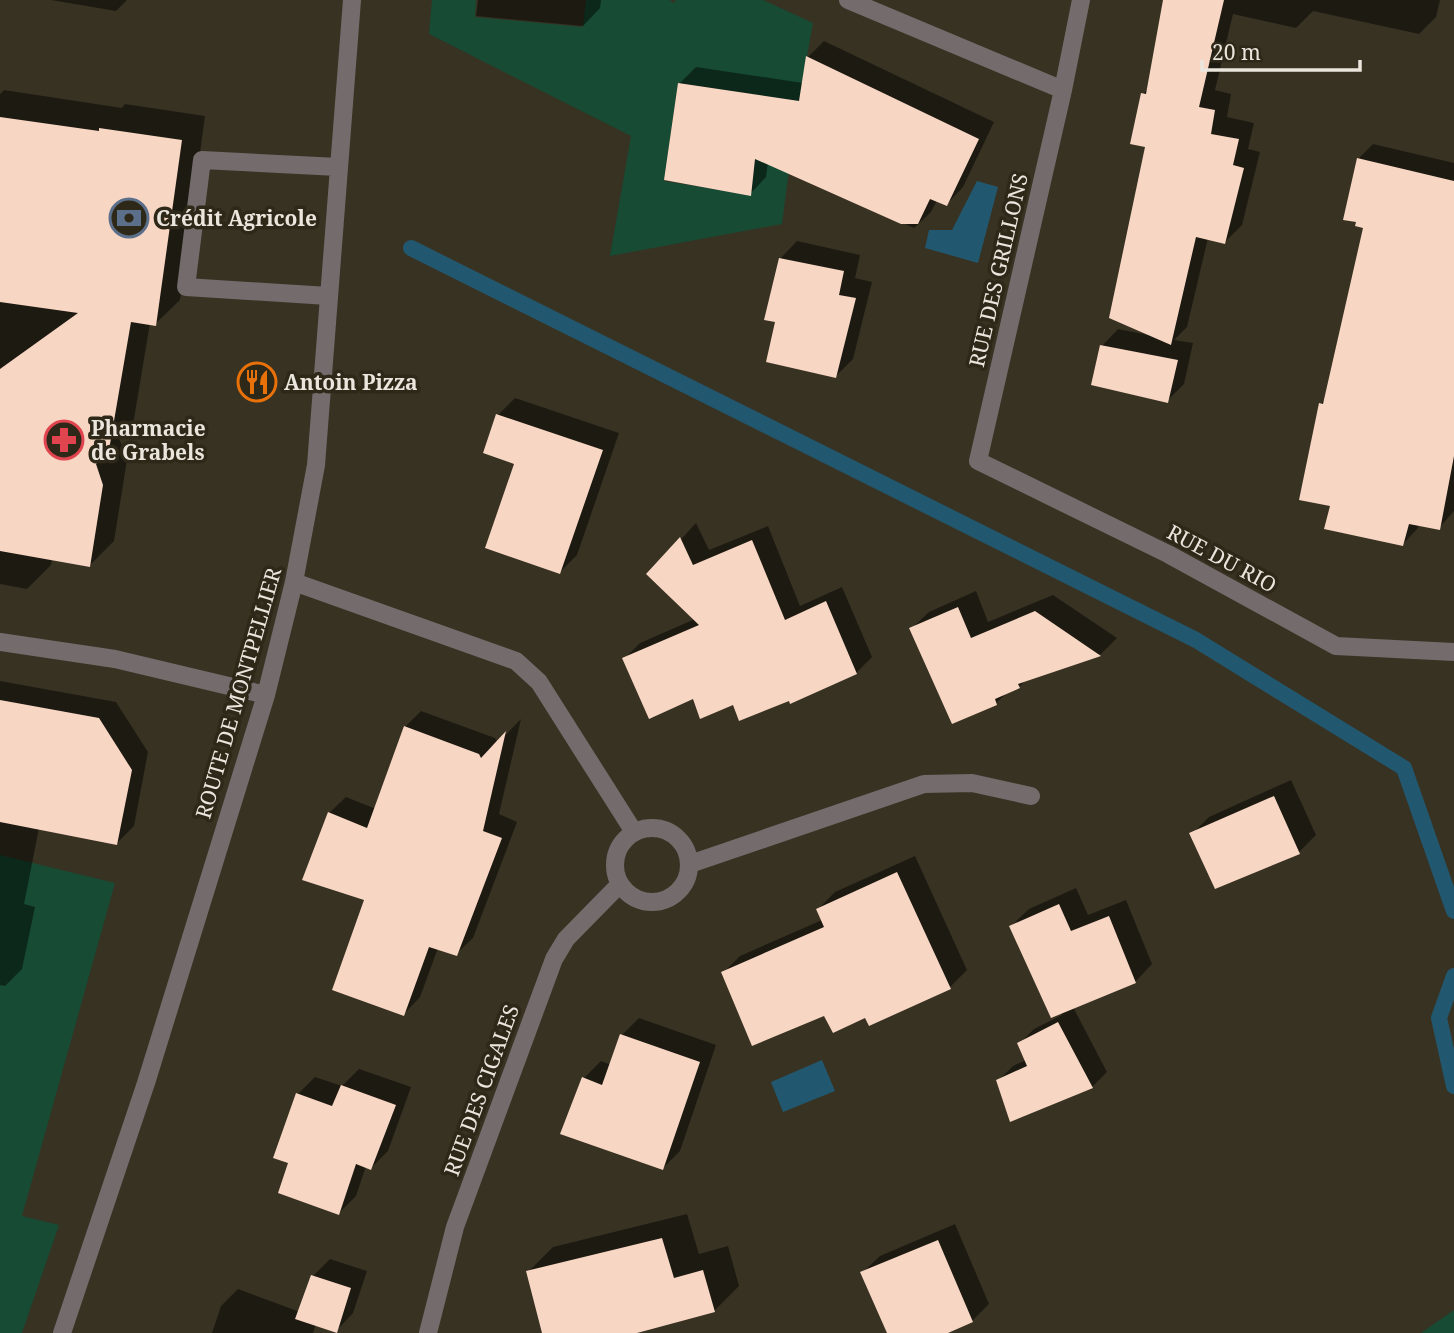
<svg xmlns="http://www.w3.org/2000/svg" width="1454" height="1333" font-family="'Noto Serif',serif">
  <rect width="100%" height="100%" fill="#383223"/>
  <path fill="#174b34" fill-rule="evenodd" d="M 432,0 L 476,0 L 475,17 L 583,27 L 586,0 L 669,0 L 675,3 L 675,0 L 763,0 L 813,23 L 795,123 L 782,224 L 610,256 L 631,136 L 429,34 ZM 678,83 L 763,96 L 750,195 L 664,181 Z
    M 0,855 L 115,883 L 22,1216 L 59,1225 L 22,1333 L 0,1333 Z
    M 1454,1310 L 1454,1333 L 1421,1333 Z"/>
  <path fill="#22586f" d="M 977,181 L 998,187 L 978,263 L 925,248 L 929,230 L 952,230 Z
    M 822,1060 L 835,1091 L 783,1112 L 771,1082 Z"/>
  <path fill="#0007" d="M 51,0 L 127,0 L 116,11 Z
    M 478,0 L 601,0 L 600,8 L 583,26 L 476,16 Z
    M 1165,0 L 1440,0 L 1436,17 L 1419,34 L 1313,11 L 1296,28 L 1233,14 L 1215,90 L 1231,94 L 1227,117 L 1254,123 L 1248,149 L 1260,152 L 1242,225 L 1225,242 L 1208,238 L 1187,327 L 1174,340 L 1193,343 L 1184,384 L 1167,401 L 1102,346 L 1118,329 L 1148,335 L 1147,146 L 1143,94 L 1149,88 Z
    M 824,41 L 994,122 L 963,187 L 947,204 L 937,200 L 931,212 L 914,228 L 768,162 L 766,177 L 750,194 L 680,83 L 696,67 L 803,83 L 808,57 Z
    M 4,90 L 122,108 L 125,104 L 205,116 L 180,300 L 155,324 L 150,323 L 133,425 L 119,438 L 127,460 L 114,541 L 90,565 L 52,558 L 51,565 L 27,589 L 0,584 L 0,94 Z
    M 1373,144 L 1454,163 L 1454,511 L 1439,528 L 1419,524 L 1417,529 L 1403,544 L 1332,505 L 1321,404 L 1325,399 L 1365,227 L 1358,159 Z
    M 797,241 L 860,255 L 855,278 L 872,282 L 853,359 L 836,376 L 777,321 L 780,259 Z
    M 515,398 L 619,433 L 577,555 L 560,572 L 498,415 Z
    M 696,523 L 709,550 L 768,526 L 800,606 L 842,587 L 872,657 L 856,673 L 790,699 L 734,702 L 694,696 L 624,659 L 640,643 L 695,619 L 649,574 Z
    M 976,591 L 988,622 L 1053,595 L 1117,638 L 1101,654 L 1026,680 L 1019,687 L 1008,692 L 996,703 L 911,629 L 929,612 Z
    M 0,681 L 116,702 L 148,752 L 134,826 L 117,843 L 39,828 L 24,904 L 35,907 L 22,969 L 5,986 L 0,985 Z
    M 421,711 L 495,738 L 498,743 L 521,719 L 499,814 L 517,822 L 473,938 L 456,954 L 438,948 L 420,997 L 404,1014 L 366,899 L 329,813 L 346,797 L 376,809 L 405,727 Z
    M 1291,780 L 1316,835 L 1299,852 L 1192,834 L 1209,817 Z
    M 915,856 L 967,970 L 950,987 L 866,1016 L 825,1014 L 723,973 L 740,956 L 822,920 L 818,909 L 835,892 Z
    M 1076,888 L 1088,915 L 1126,900 L 1152,964 L 1135,982 L 1073,1007 L 1107,1072 L 1092,1087 L 998,1081 L 1013,1066 L 1026,1060 L 1019,1044 L 1034,1029 L 1062,1015 L 1011,926 L 1029,909 Z
    M 639,1018 L 716,1045 L 680,1151 L 663,1168 L 584,1078 L 601,1061 L 611,1065 L 622,1035 Z
    M 359,1069 L 411,1087 L 388,1151 L 371,1168 L 366,1166 L 356,1196 L 339,1213 L 290,1162 L 298,1094 L 315,1077 L 342,1086 Z
    M 687,1214 L 699,1254 L 728,1246 L 739,1286 L 714,1311 L 630,1333 L 544,1333 L 528,1272 L 553,1247 Z
    M 955,1224 L 989,1304 L 972,1321 L 944,1333 L 889,1333 L 862,1273 L 880,1256 Z
    M 330,1259 L 367,1271 L 353,1313 L 336,1331 L 316,1324 L 313,1333 L 212,1333 L 221,1306 L 238,1289 L 300,1312 L 313,1276 Z"/>
  <g fill="none" stroke-linecap="round" stroke-linejoin="round">
    <path stroke="#22586f" stroke-width="16" d="M 411,248 L 1196,640 L 1404,768 L 1454,911
      M 1454,976 L 1439,1018 L 1454,1086"/>
  </g>
  <path fill="#f8d6c4" d="M 1163,0 L 1224,0 L 1199,107 L 1215,110 L 1211,134 L 1239,139 L 1233,165 L 1244,168 L 1225,244 L 1196,237 L 1171,345 L 1109,318 L 1145,147 L 1130,144 L 1141,93 L 1146,94 Z
    M 806,56 L 979,139 L 947,206 L 930,199 L 918,224 L 901,224 L 755,159 L 751,196 L 664,180 L 678,83 L 799,101 Z
    M 0,117 L 99,131 L 99,128 L 182,140 L 156,326 L 131,322 L 109,450 L 96,464 L 103,485 L 90,567 L 0,551 L 0,369 L 78,313 L 0,302 Z
    M 1357,158 L 1454,181 L 1454,456 L 1440,530 L 1409,524 L 1403,546 L 1324,529 L 1330,506 L 1299,500 L 1319,403 L 1323,404 L 1363,228 L 1355,226 L 1356,222 L 1343,220 Z
    M 779,258 L 844,271 L 839,295 L 856,298 L 836,378 L 766,362 L 775,322 L 764,320 Z
    M 1100,345 L 1178,360 L 1168,403 L 1091,385 Z
    M 496,414 L 603,450 L 560,574 L 485,548 L 514,464 L 483,453 Z
    M 680,537 L 693,565 L 752,540 L 785,620 L 826,601 L 857,674 L 790,704 L 789,701 L 739,721 L 733,705 L 700,719 L 693,699 L 649,719 L 622,658 L 699,625 L 646,574 Z
    M 958,607 L 971,638 L 1035,611 L 1101,656 L 1018,684 L 1020,688 L 995,699 L 997,705 L 952,724 L 909,628 Z
    M 0,700 L 99,718 L 132,770 L 117,845 L 0,822 Z
    M 404,726 L 479,754 L 481,758 L 506,731 L 483,831 L 502,838 L 457,956 L 429,947 L 404,1016 L 332,990 L 364,900 L 302,880 L 328,812 L 367,828 Z
    M 1274,796 L 1300,854 L 1215,889 L 1189,833 Z
    M 897,872 L 951,989 L 869,1026 L 865,1018 L 833,1033 L 824,1016 L 752,1046 L 721,972 L 824,927 L 816,909 Z
    M 1059,904 L 1071,931 L 1109,916 L 1136,983 L 1051,1018 L 1009,926 Z
    M 1058,1022 L 1093,1088 L 1010,1122 L 996,1080 L 1027,1066 L 1017,1043 Z
    M 620,1034 L 700,1062 L 663,1170 L 560,1134 L 582,1077 L 602,1085 Z
    M 341,1085 L 396,1105 L 371,1170 L 356,1164 L 339,1215 L 278,1193 L 288,1163 L 273,1158 L 296,1093 L 332,1106 Z
    M 662,1238 L 674,1278 L 703,1270 L 715,1312 L 637,1333 L 542,1333 L 526,1271 Z
    M 938,1240 L 973,1322 L 948,1333 L 887,1333 L 860,1272 Z
    M 311,1275 L 351,1288 L 337,1333 L 295,1319 Z"/>
  <g fill="none" stroke-linecap="round" stroke-linejoin="round">
    <path stroke="#746b6c" stroke-width="18" d="M 848,0 L 1063,90
      M 1081,0 L 1063,90 L 978,461 L 1168,554 L 1336,646 L 1454,652
      M 328,296 L 186,287 L 202,160 L 338,167
      M 294,582 L 516,661 L 539,682 L 634,832
      M 0,642 L 115,659 L 266,695
      M615 865a37 37 0 1 1 74 0a37 37 0 1 1-74 0Z
      M 690,864 L 924,784 L 972,783 L 1031,796
      M 62,1333 L 146,1083 L 266,695 L 294,582 L 316,465 L 352,0
      M 428,1333 L 455,1227 L 554,959 L 566,939 L 619,885"/>
  </g>
  <defs>
    <symbol id="bank-ring" viewBox="-11 -11 22 22"><circle r="9.5" fill="#2e2819" stroke="#5c6f8a" stroke-width="1.5"/><path d="M-6-4H6V4H-6ZM0-2.3a2.3 2.3 0 1 0 0 4.6a2.3 2.3 0 1 0 0-4.6Z" fill="#5c6f8a"/></symbol>
    <symbol id="restaurant-ring" viewBox="-11 -11 22 22"><circle r="9.5" fill="#2e2819" stroke="#e8710a" stroke-width="1.5"/><path d="M-5-6h1v4h1v-4h1v4h1v-4h1v5L-1.5 .5V6h-2V.5L-5-1ZM5-6V6H3V1.5H1.5Q1.5-4 5-6Z" fill="#e8710a"/></symbol>
    <symbol id="pharmacy-ring" viewBox="-11 -11 22 22"><circle r="9.5" fill="#2e2819" stroke="#e0444e" stroke-width="1.5"/><path d="M-2-6h4v4h4v4h-4v4h-4v-4h-4v-4h4Z" fill="#e0444e"/></symbol>
  </defs>
  <g fill-rule="evenodd">
    <use href="#bank-ring" x="107" y="196" width="44" height="44"/>
    <use href="#restaurant-ring" x="235" y="360" width="44" height="44"/>
    <use href="#pharmacy-ring" x="42" y="418" width="44" height="44"/>
  </g>
  <g text-anchor="middle" dominant-baseline="central" stroke-width="7" stroke-linejoin="round" paint-order="stroke">
    <g font-size="21" font-weight="bold" fill="#eae6dd" stroke="#2e2819" text-anchor="start">
      <text x="156" y="218">Crédit Agricole</text>
      <text x="284" y="382">Antoin Pizza</text>
      <text x="91" y="428">Pharmacie<tspan x="91" dy="24">de Grabels</tspan></text>
    </g>
    <g font-size="21" fill="#eae6dd" stroke="#2e2819">
      <text transform="translate(998 270) rotate(-77)">RUE DES GRILLONS</text>
      <text transform="translate(1222 558) rotate(28)">RUE DU RIO</text>
      <text transform="translate(238 693) rotate(-74)">ROUTE DE MONTPELLIER</text>
      <text transform="translate(481 1090) rotate(-70)">RUE DES CIGALES</text>
    </g>
  </g>
  <path d="M1202 60v10h158v-10" fill="none" stroke="#eae6dd" stroke-width="3.5"/>
  <text x="1212" y="60" font-size="21" fill="#eae6dd" stroke="#2e2819" stroke-width="5" paint-order="stroke">20 m</text>
</svg>
